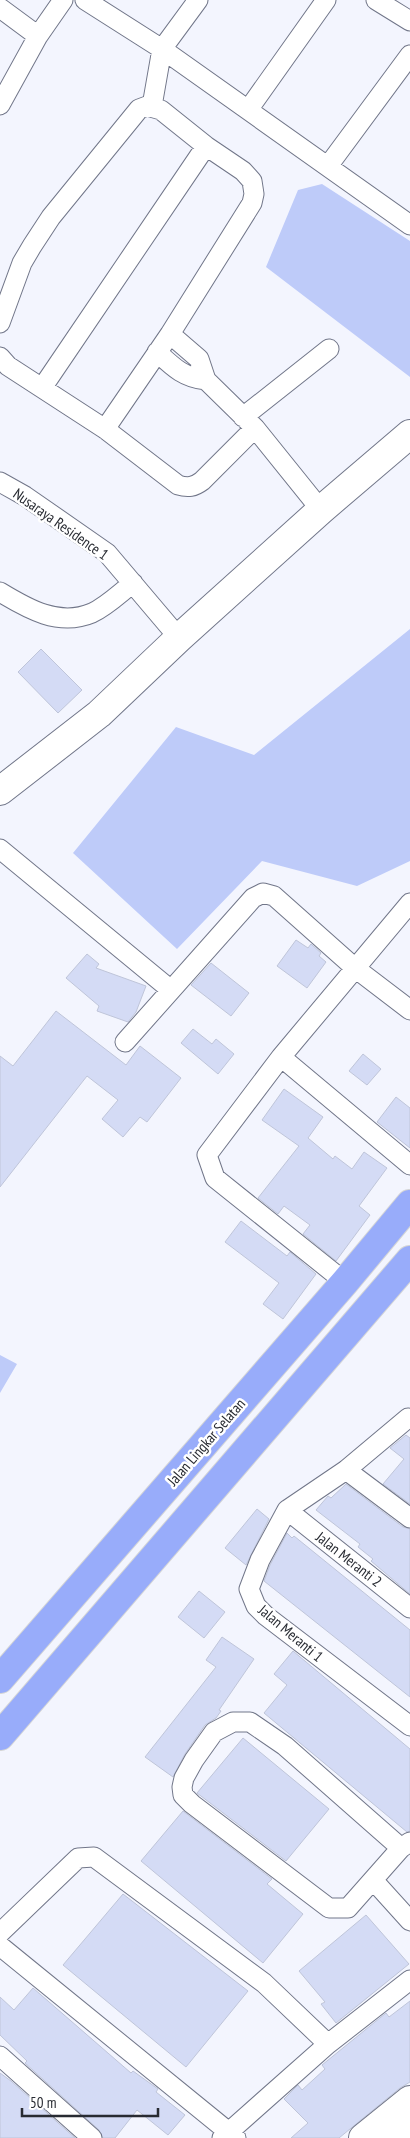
<svg xmlns="http://www.w3.org/2000/svg" width="410" height="2138" font-family="'PT Sans Narrow',sans-serif">
  <rect width="100%" height="100%" fill="#f3f5fe"/>
  <path fill="#becbf9" d="M 322,184 L 410,241 L 410,377 L 266,267 L 298,190 Z
    M 410,629 L 410,861 L 357,886 L 262,861 L 177,949 L 73,853 L 176,727 L 254,755 Z
    M 0,1355 L 17,1364 L 0,1393 Z"/>
  <path fill="#d4dbf5" stroke="#bfc5d9" d="M 41,649 L 82,690 L 58,713 L 18,672 Z
    M 296,940 L 308,948 L 311,944 L 321,953 L 319,956 L 326,962 L 307,988 L 277,966 Z
    M 87,954 L 99,964 L 96,968 L 146,986 L 136,1012 L 128,1022 L 97,1011 L 99,1006 L 66,978 Z
    M 211,963 L 249,993 L 231,1016 L 191,985 Z
    M 56,1011 L 126,1065 L 140,1046 L 181,1078 L 147,1122 L 140,1117 L 123,1137 L 102,1119 L 118,1100 L 87,1076 L 0,1187 L 0,1056 L 13,1066 Z
    M 193,1029 L 212,1044 L 216,1039 L 234,1054 L 218,1074 L 181,1043 Z
    M 363,1054 L 381,1069 L 367,1085 L 349,1071 Z
    M 284,1089 L 323,1117 L 308,1138 L 333,1159 L 335,1156 L 352,1169 L 364,1152 L 387,1168 L 359,1206 L 370,1215 L 336,1261 L 303,1234 L 310,1225 L 284,1206 L 278,1214 L 258,1198 L 299,1146 L 262,1120 Z
    M 396,1097 L 410,1108 L 410,1148 L 377,1122 Z
    M 241,1221 L 287,1256 L 290,1252 L 316,1274 L 283,1319 L 263,1304 L 279,1283 L 225,1242 Z
    M 406,1435 L 410,1438 L 410,1504 L 383,1484 L 404,1459 L 390,1448 Z
    M 346,1484 L 403,1527 L 410,1529 L 410,1594 L 371,1561 L 373,1559 L 358,1547 L 360,1544 L 316,1510 L 328,1496 L 331,1498 Z
    M 257,1509 L 269,1519 L 246,1565 L 225,1548 Z
    M 287,1533 L 292,1538 L 294,1536 L 410,1630 L 410,1697 L 264,1581 L 270,1565 Z
    M 199,1591 L 225,1612 L 204,1638 L 178,1617 Z
    M 222,1637 L 254,1659 L 219,1710 L 221,1711 L 216,1718 L 205,1725 L 185,1754 L 173,1777 L 145,1757 L 216,1667 L 206,1660 Z
    M 293,1651 L 410,1749 L 410,1831 L 407,1832 L 264,1713 L 287,1685 L 274,1674 Z
    M 243,1738 L 329,1809 L 286,1861 L 197,1793 Z
    M 183,1811 L 272,1879 L 267,1884 L 303,1914 L 263,1963 L 141,1861 Z
    M 123,1894 L 248,1991 L 186,2067 L 63,1965 Z
    M 366,1915 L 409,1964 L 336,2023 L 321,2004 L 325,2002 L 299,1971 Z
    M 33,1988 L 131,2073 L 133,2071 L 158,2089 L 156,2092 L 185,2115 L 168,2135 L 137,2110 L 115,2138 L 103,2138 L 99,2130 L 25,2063 L 27,2061 L 0,2035 L 0,1997 L 14,2010 Z
    M 410,2001 L 410,2082 L 400,2088 L 339,2138 L 291,2138 L 308,2123 L 284,2099 L 298,2085 L 302,2090 L 325,2069 L 322,2065 L 386,2013 L 389,2017 Z
    M 0,2073 L 11,2081 L 75,2138 L 0,2138 Z"/>
  <g fill="none" stroke-linecap="round" stroke-linejoin="round">
    <defs>
      <path id="street" d="M 85,0 L 162,49 L 410,225
        M 376,0 L 410,21
        M 0,8 L 38,36
        M 0,105 L 38,36 L 63,0
        M 152,106 L 162,49 L 198,0
        M 248,110 L 326,0
        M 328,166 L 410,55
        M 0,323 L 22,263 L 32,246 L 51,217 L 139,109 L 147,106 L 161,110 L 206,146 L 243,171 L 252,181 L 254,194 L 252,203 L 170,334 L 105,429
        M 170,334 L 199,359 L 206,380 L 255,428 L 321,510
        M 157,352 C 173,367 184,378 206,380
        M 0,357 L 8,366 L 105,429 L 178,485 C 188,488 194,487 202,481 L 255,428
        M 42,388 L 206,146
        M 243,417 L 329,349
        M 0,482 L 25,496 L 107,553 L 179,638
        M 0,592 C 28,609 59,627 92,613 C 107,606 120,593 133,583
        M 0,849 L 171,990
        M 125,1042 L 253,898 L 263,893 L 274,896 L 355,968 L 410,1010
        M 281,1057 L 410,1165
        M 345,1282 L 215,1178 L 207,1155 L 281,1057 L 410,903
        M 408,1418 L 346,1470 L 287,1510 L 260,1560 L 249,1589 L 256,1606 L 266,1616 L 410,1726
        M 346,1470 L 410,1518
        M 287,1510 L 410,1608
        M 401,1848 L 285,1746 L 250,1722 L 233,1722 L 214,1732 L 194,1760 L 184,1778 L 182,1787 L 183,1795 L 192,1804 L 329,1908 L 348,1908 L 401,1848 L 410,1842
        M 373,1880 L 410,1921
        M 0,1933 L 78,1858 L 94,1857 L 264,1983 L 328,2044
        M 0,1946 L 236,2138
        M 0,2056 L 92,2138
        M 222,2138 L 328,2044 L 410,1980"/>
      <path id="secondary" d="M 0,791 L 99,714 L 179,638 L 321,510 L 410,434
        M 363,2138 L 410,2100
        M 398,2138 L 410,2128"/>
      <path id="highway" d="M 0,1679 L 345,1282 L 410,1204
        M 0,1736 L 410,1260"/>
    </defs>
    <use href="#street" stroke="#717689" stroke-width="21"/>
    <use href="#secondary" stroke="#717689" stroke-width="30"/>
    <use href="#highway" stroke="#d4d5d6" stroke-width="30"/>
    <use href="#street" stroke="#fff" stroke-width="19"/>
    <use href="#secondary" stroke="#fff" stroke-width="28"/>
    <use href="#highway" stroke="#98acfa" stroke-width="28"/>
  </g>
  <g text-anchor="middle" dominant-baseline="central" stroke-width="5" stroke-linejoin="round" paint-order="stroke">
    <g font-size="15" fill="#282b32" stroke="#fff">
      <text transform="translate(61 524) rotate(35)">Nusaraya Residence 1</text>
      <text transform="translate(206 1442) rotate(-49)">Jalan Lingkar Selatan</text>
      <text transform="translate(349 1559) rotate(38)">Jalan Meranti 2</text>
      <text transform="translate(291 1633) rotate(40)">Jalan Meranti 1</text>
    </g>
  </g>
  <path d="M22 2108v8h136v-8" fill="none" stroke="#282b32" stroke-width="2.5"/>
  <text x="30" y="2108" font-size="15" fill="#282b32" stroke="#ffffff" stroke-width="4" paint-order="stroke">50 m</text>
</svg>
